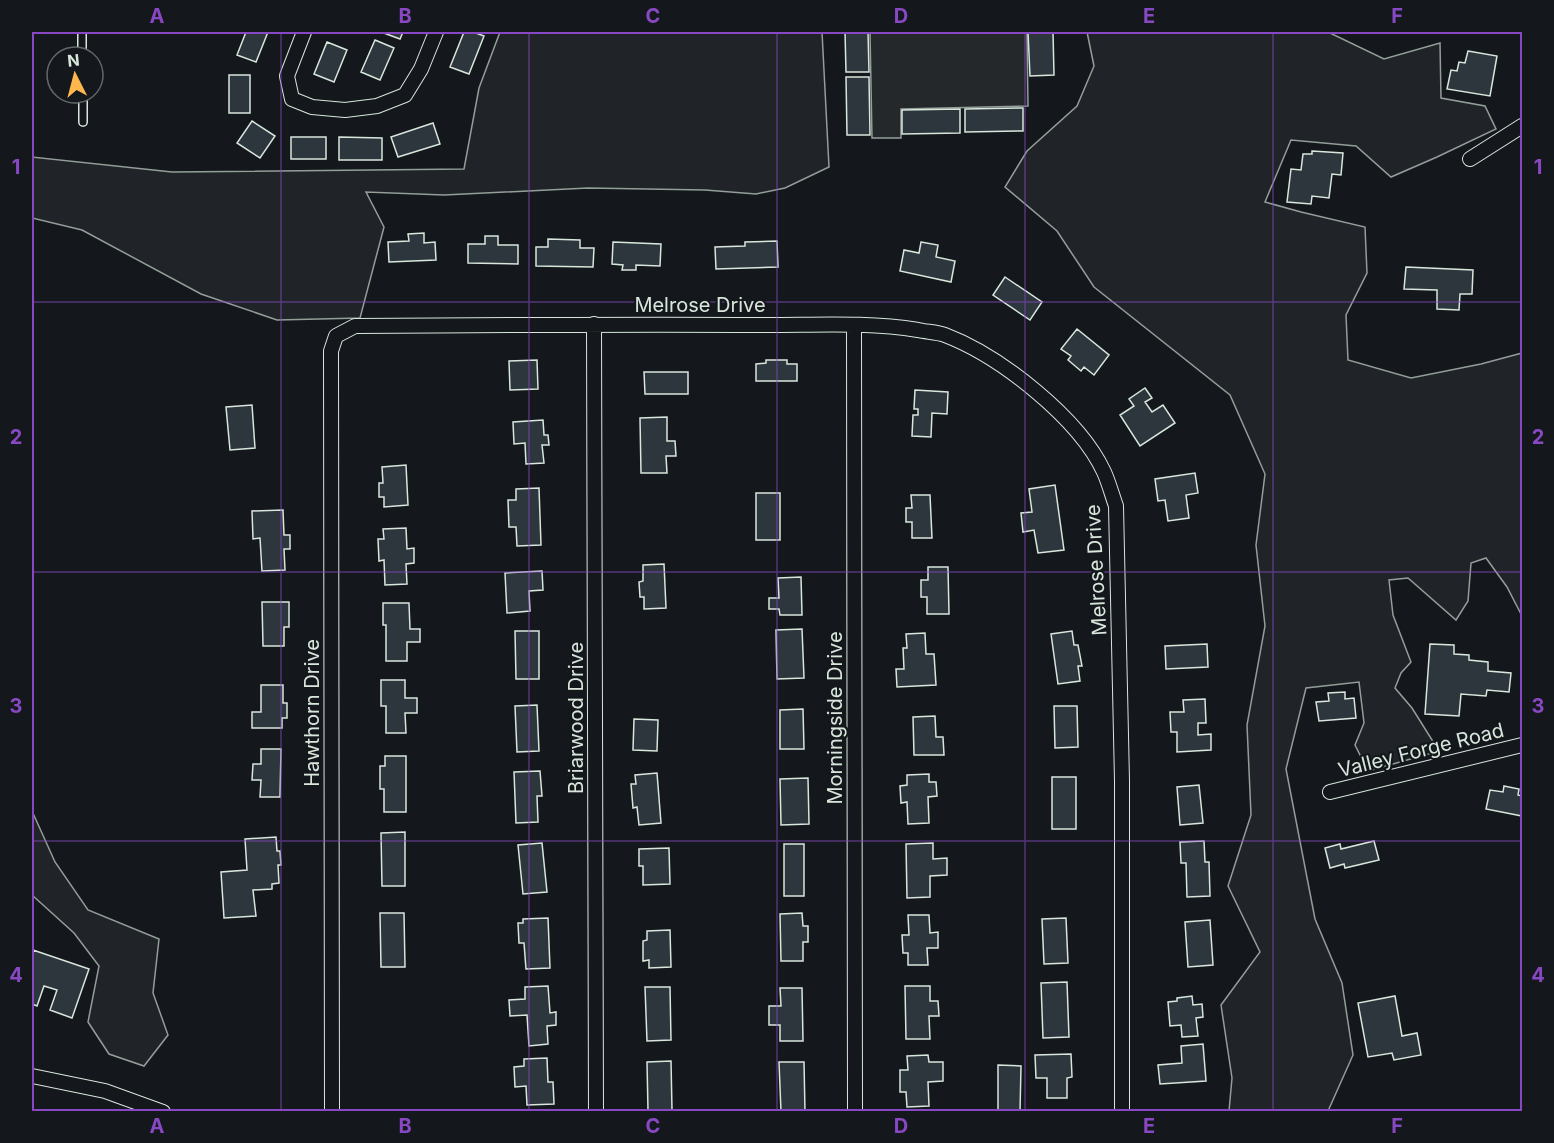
<svg xmlns="http://www.w3.org/2000/svg" width="1554" height="1143" font-family="Inter,sans-serif">
  <rect width="100%" height="100%" fill="#14181c"/>
  <path fill="#202428" stroke="#939e99" stroke-width="1.5" d="M 500,32 L 822,32 L 829,167 L 785,188 L 756,194 L 705,190 L 588,188 L 444,195 L 366,192 L 384,227 L 360,318 L 277,320 L 201,294 L 82,230 L 32,218 L 32,157 L 172,172 L 464,169 L 479,88 Z
    M 1087,32 L 1328,32 L 1384,59 L 1440,43 L 1441,98 L 1485,106 L 1496,129 L 1437,157 L 1391,177 L 1356,146 L 1291,140 L 1265,202 L 1301,212 L 1365,227 L 1367,273 L 1346,315 L 1348,360 L 1411,378 L 1481,364 L 1522,353 L 1522,616 L 1507,587 L 1486,558 L 1471,563 L 1468,601 L 1456,620 L 1408,578 L 1389,580 L 1393,615 L 1411,662 L 1401,673 L 1395,688 L 1412,708 L 1439,751 L 1368,771 L 1355,745 L 1364,723 L 1359,682 L 1306,688 L 1286,769 L 1315,919 L 1342,983 L 1353,1055 L 1328,1111 L 1229,1111 L 1232,1078 L 1221,1005 L 1260,952 L 1228,886 L 1251,815 L 1247,725 L 1265,626 L 1256,545 L 1265,474 L 1230,395 L 1094,287 L 1057,231 L 1005,187 L 1027,151 L 1077,106 L 1094,66 Z
    M 32,811 L 55,862 L 88,910 L 159,939 L 153,993 L 168,1035 L 144,1066 L 109,1054 L 88,1022 L 99,966 L 74,933 L 32,895 Z"/>
  <path fill="#24282b" stroke="#939e99" stroke-width="1.5" d="M 870,32 L 1027,32 L 1028,106 L 901,109 L 901,138 L 872,138 Z"/>
  <path fill="#2c363c" stroke="#d8e6dc" stroke-width="1.5" d="M 246,32 L 268,32 L 256,62 L 237,55 Z
    M 381,32 L 403,32 L 400,39 Z
    M 464,32 L 473,32 L 484,36 L 469,74 L 450,67 Z
    M 845,32 L 868,32 L 869,72 L 846,72 Z
    M 1028,32 L 1053,32 L 1054,75 L 1030,76 Z
    M 375,40 L 394,48 L 380,80 L 361,72 Z
    M 327,42 L 347,50 L 334,82 L 314,74 Z
    M 1468,51 L 1497,56 L 1490,96 L 1447,89 L 1451,70 L 1457,71 L 1459,62 L 1465,63 Z
    M 229,75 L 250,75 L 250,113 L 229,113 Z
    M 846,77 L 869,77 L 870,135 L 847,135 Z
    M 1023,108 L 1023,131 L 965,132 L 965,109 Z
    M 960,109 L 960,133 L 902,134 L 902,110 Z
    M 252,121 L 275,136 L 260,158 L 237,143 Z
    M 433,123 L 440,144 L 398,157 L 391,137 Z
    M 291,137 L 326,137 L 326,159 L 291,159 Z
    M 339,137 L 382,138 L 382,160 L 339,160 Z
    M 1312,151 L 1343,153 L 1341,175 L 1332,174 L 1329,198 L 1312,196 L 1311,204 L 1287,202 L 1291,169 L 1301,170 L 1303,154 L 1312,154 Z
    M 424,233 L 424,243 L 435,242 L 436,260 L 389,262 L 388,242 L 409,241 L 408,234 Z
    M 485,236 L 498,236 L 498,245 L 518,245 L 518,264 L 468,263 L 468,244 L 485,244 Z
    M 548,239 L 580,240 L 580,248 L 594,248 L 593,267 L 536,266 L 536,247 L 548,247 Z
    M 777,241 L 778,267 L 716,269 L 715,247 L 745,246 L 745,242 Z
    M 613,242 L 661,244 L 660,266 L 636,265 L 636,270 L 622,270 L 623,265 L 612,264 Z
    M 921,242 L 938,245 L 936,257 L 955,261 L 951,282 L 900,271 L 904,250 L 919,253 Z
    M 1406,267 L 1473,270 L 1472,294 L 1460,294 L 1459,310 L 1437,309 L 1437,290 L 1404,289 Z
    M 1005,277 L 1042,302 L 1030,320 L 993,295 Z
    M 1077,329 L 1109,355 L 1094,375 L 1084,367 L 1081,371 L 1068,360 L 1071,356 L 1061,349 Z
    M 537,360 L 538,389 L 510,390 L 509,361 Z
    M 766,360 L 787,360 L 787,364 L 797,364 L 797,381 L 756,381 L 756,364 L 766,363 Z
    M 644,372 L 688,372 L 688,394 L 645,394 Z
    M 1145,388 L 1152,398 L 1145,402 L 1152,412 L 1163,405 L 1175,423 L 1140,446 L 1120,415 L 1134,406 L 1129,399 Z
    M 915,390 L 948,392 L 947,414 L 932,413 L 931,437 L 912,436 L 913,415 L 918,415 L 918,409 L 914,409 Z
    M 252,405 L 255,448 L 230,450 L 226,407 Z
    M 667,417 L 667,441 L 675,441 L 676,456 L 666,456 L 667,473 L 641,473 L 640,418 Z
    M 543,420 L 544,435 L 548,435 L 549,445 L 542,445 L 544,463 L 526,464 L 525,443 L 514,444 L 513,422 Z
    M 406,465 L 408,505 L 384,507 L 384,497 L 379,497 L 379,483 L 383,483 L 382,467 Z
    M 1195,473 L 1198,493 L 1186,495 L 1189,518 L 1168,521 L 1165,500 L 1158,501 L 1155,479 Z
    M 1055,485 L 1064,550 L 1038,553 L 1034,530 L 1023,532 L 1021,513 L 1032,512 L 1029,489 Z
    M 539,488 L 541,545 L 517,546 L 516,527 L 509,527 L 508,500 L 516,500 L 516,489 Z
    M 756,493 L 780,493 L 780,540 L 756,540 Z
    M 911,495 L 930,495 L 932,538 L 912,538 L 912,522 L 906,522 L 906,508 L 912,508 Z
    M 283,510 L 284,535 L 290,535 L 290,549 L 284,549 L 285,570 L 262,571 L 260,538 L 253,539 L 252,511 Z
    M 406,528 L 407,549 L 414,548 L 414,563 L 406,564 L 407,584 L 385,585 L 384,560 L 379,561 L 378,539 L 384,539 L 383,529 Z
    M 664,564 L 666,608 L 644,609 L 644,597 L 640,597 L 639,582 L 643,581 L 643,565 Z
    M 928,567 L 948,567 L 949,614 L 927,614 L 927,597 L 921,597 L 921,580 L 928,580 Z
    M 542,571 L 543,590 L 529,591 L 530,611 L 507,613 L 505,573 Z
    M 801,577 L 802,615 L 780,615 L 779,609 L 769,609 L 769,598 L 779,598 L 778,578 Z
    M 262,602 L 289,602 L 289,627 L 284,627 L 284,646 L 263,646 Z
    M 383,603 L 409,603 L 410,629 L 420,629 L 420,642 L 407,642 L 407,661 L 386,661 L 386,625 L 383,625 Z
    M 802,629 L 804,678 L 777,679 L 776,630 Z
    M 515,631 L 539,631 L 539,679 L 516,679 Z
    M 1072,631 L 1074,645 L 1078,645 L 1082,666 L 1078,666 L 1080,681 L 1058,684 L 1051,634 Z
    M 925,633 L 926,654 L 934,654 L 936,685 L 897,687 L 896,669 L 904,669 L 903,648 L 907,648 L 906,634 Z
    M 1207,644 L 1208,667 L 1166,669 L 1165,646 Z
    M 1430,644 L 1454,645 L 1454,654 L 1469,655 L 1469,660 L 1488,662 L 1488,671 L 1511,673 L 1509,692 L 1487,690 L 1486,696 L 1461,694 L 1459,716 L 1425,714 Z
    M 381,680 L 405,680 L 405,698 L 417,698 L 417,713 L 405,713 L 406,733 L 386,733 L 386,706 L 381,706 Z
    M 261,685 L 283,685 L 283,703 L 287,703 L 287,718 L 282,718 L 282,728 L 252,728 L 252,712 L 261,712 Z
    M 1345,692 L 1345,699 L 1354,698 L 1356,718 L 1319,721 L 1316,702 L 1329,701 L 1328,693 Z
    M 1205,699 L 1206,723 L 1198,723 L 1198,735 L 1211,734 L 1211,750 L 1177,752 L 1177,732 L 1171,732 L 1170,712 L 1184,712 L 1183,700 Z
    M 537,705 L 539,751 L 517,752 L 515,706 Z
    M 1054,706 L 1077,706 L 1078,747 L 1055,748 Z
    M 803,709 L 804,749 L 780,749 L 780,710 Z
    M 935,716 L 936,737 L 943,737 L 944,755 L 914,755 L 913,717 Z
    M 634,719 L 658,720 L 657,751 L 633,750 Z
    M 261,749 L 281,749 L 280,797 L 260,797 L 261,780 L 252,780 L 253,764 L 261,764 Z
    M 385,756 L 406,756 L 406,812 L 384,812 L 384,789 L 380,789 L 380,766 L 385,766 Z
    M 540,771 L 542,796 L 537,796 L 538,822 L 516,823 L 514,772 Z
    M 657,773 L 661,823 L 639,825 L 637,807 L 633,808 L 631,784 L 636,784 L 635,775 Z
    M 929,774 L 929,782 L 936,782 L 937,796 L 928,797 L 929,823 L 908,824 L 907,802 L 901,803 L 900,786 L 907,785 L 907,775 Z
    M 1052,777 L 1076,777 L 1076,829 L 1052,829 Z
    M 808,778 L 809,824 L 781,825 L 780,779 Z
    M 1199,785 L 1203,823 L 1180,825 L 1177,787 Z
    M 1504,786 L 1519,789 L 1518,795 L 1522,796 L 1522,816 L 1486,809 L 1490,790 L 1503,792 Z
    M 405,832 L 405,886 L 382,886 L 381,833 Z
    M 276,837 L 277,851 L 280,851 L 281,865 L 278,865 L 279,883 L 272,884 L 272,889 L 253,890 L 256,916 L 224,918 L 221,872 L 247,870 L 245,839 Z
    M 1204,841 L 1205,862 L 1209,862 L 1210,896 L 1187,897 L 1186,863 L 1181,863 L 1180,842 Z
    M 1374,841 L 1379,860 L 1345,868 L 1344,864 L 1330,868 L 1325,848 L 1340,844 L 1341,849 Z
    M 542,843 L 547,892 L 523,894 L 518,845 Z
    M 933,843 L 933,859 L 947,858 L 947,875 L 930,876 L 930,897 L 907,898 L 906,844 Z
    M 784,844 L 804,844 L 804,896 L 784,896 Z
    M 669,848 L 670,884 L 643,885 L 643,866 L 639,866 L 639,849 Z
    M 380,913 L 404,913 L 405,967 L 381,967 Z
    M 802,913 L 803,926 L 808,926 L 808,942 L 803,942 L 803,961 L 781,961 L 780,914 Z
    M 908,915 L 929,915 L 930,933 L 938,932 L 938,948 L 927,948 L 928,965 L 908,965 L 908,953 L 903,953 L 902,935 L 909,935 Z
    M 548,918 L 550,968 L 526,969 L 524,943 L 519,943 L 518,923 L 523,923 L 523,919 Z
    M 1066,918 L 1068,963 L 1044,964 L 1042,919 Z
    M 1210,920 L 1213,965 L 1188,967 L 1185,922 Z
    M 670,930 L 671,967 L 649,968 L 649,960 L 643,961 L 643,941 L 647,940 L 647,931 Z
    M 33,950 L 89,969 L 72,1018 L 50,1010 L 57,990 L 44,986 L 37,1006 L 32,1004 L 32,955 Z
    M 1067,982 L 1069,1037 L 1043,1038 L 1041,983 Z
    M 548,986 L 550,1013 L 556,1012 L 556,1025 L 547,1026 L 548,1044 L 529,1046 L 527,1015 L 510,1016 L 509,1000 L 525,999 L 525,987 Z
    M 905,986 L 930,986 L 930,1001 L 938,1001 L 939,1016 L 929,1016 L 930,1039 L 906,1039 Z
    M 645,987 L 670,987 L 671,1040 L 647,1041 Z
    M 780,988 L 802,988 L 803,1041 L 780,1041 L 780,1025 L 769,1025 L 769,1006 L 781,1006 Z
    M 1192,996 L 1193,1005 L 1202,1004 L 1203,1017 L 1196,1018 L 1198,1036 L 1182,1037 L 1181,1025 L 1170,1026 L 1168,1002 L 1177,1001 L 1177,998 Z
    M 1395,996 L 1402,1036 L 1417,1033 L 1421,1055 L 1394,1060 L 1392,1053 L 1368,1057 L 1358,1003 Z
    M 1203,1044 L 1206,1081 L 1160,1084 L 1158,1065 L 1182,1063 L 1181,1046 Z
    M 1071,1054 L 1072,1077 L 1067,1078 L 1067,1098 L 1047,1098 L 1047,1078 L 1036,1078 L 1035,1055 Z
    M 928,1055 L 929,1062 L 943,1062 L 943,1081 L 928,1082 L 929,1106 L 907,1107 L 906,1092 L 900,1092 L 900,1070 L 908,1070 L 907,1056 Z
    M 547,1058 L 548,1082 L 553,1082 L 554,1104 L 527,1105 L 526,1086 L 515,1087 L 514,1067 L 524,1066 L 524,1059 Z
    M 671,1061 L 672,1110 L 648,1110 L 647,1062 Z
    M 779,1062 L 804,1062 L 805,1112 L 781,1112 Z
    M 998,1065 L 1021,1066 L 1020,1112 L 998,1112 Z"/>
  <g fill="none" stroke-linecap="round" stroke-linejoin="round">
    <defs>
      <path id="service" d="M 82,32 L 82,57
        M 83,93 L 83,122"/>
      <path id="minor" d="M 304,32 L 287,76 L 292,99 L 312,107 L 345,110 L 377,106 L 405,95 L 421,69 L 436,32
        M 1470,159 L 1522,126
        M 594,324 L 596,1112
        M 854,325 L 855,1112
        M 1330,792 L 1522,745
        M 32,1076 L 105,1091 L 163,1112
        M 332,1112 L 331,351 L 336,336 L 355,326 C 493,325 631,324 769,325 C 818,325 869,322 918,330 C 927,332 937,332 945,335 C 1000,356 1079,418 1104,472 C 1109,483 1112,495 1116,506 L 1122,781 L 1122,1112"/>
    </defs>
    <use href="#service" stroke="#d8e6dc" stroke-width="10"/>
    <use href="#minor" stroke="#d8e6dc" stroke-width="16"/>
    <use href="#service" stroke="#14181c" stroke-width="7"/>
    <use href="#minor" stroke="#14181c" stroke-width="14"/>
  </g>
  <path fill="none" stroke="#8948c3" stroke-width="1.5" stroke-opacity="0.55" d="M 281,32 L 281,1112M 529,32 L 529,1112M 777,32 L 777,1112M 1025,32 L 1025,1112M 1273,32 L 1273,1112M 32,302 L 1522,302M 32,572 L 1522,572M 32,841 L 1522,841"/>
  <g text-anchor="middle" dominant-baseline="central" stroke-width="4.5" stroke-linejoin="round" paint-order="stroke">
    <g font-size="20" fill="#d8e6dc" stroke="#14181c">
      <text x="700" y="305">Melrose Drive</text>
      <text transform="translate(1096 570) rotate(-93)">Melrose Drive</text>
      <text transform="translate(312 713) rotate(-90)">Hawthorn Drive</text>
      <text transform="translate(576 718) rotate(-90)">Briarwood Drive</text>
      <text transform="translate(835 718) rotate(-90)">Morningside Drive</text>
      <text transform="translate(1421 750) rotate(-14)">Valley Forge Road</text>
    </g>
  </g>
  <rect width="1554" height="1143" fill="none" stroke="#14181c" stroke-width="66"/>
  <g transform="translate(75 75) rotate(354)"><circle r="28" fill="#14181c" stroke="#626a69" stroke-width="1.5"/>
  <path d="M0-4.5L10 22L0 15L-10 22Z" fill="#ffb74d"/>
  <text y="-9" font-size="16" font-weight="bold" text-anchor="middle" fill="#d8e6dc">N</text>
  </g>
  <rect x="33" y="33" width="1488" height="1077" fill="none" stroke="#8948c3" stroke-width="2"/>
  <g font-size="20" text-anchor="middle" font-weight="bold" fill="#8948c3">
    <text x="157" y="23">A</text>
    <text x="405" y="23">B</text>
    <text x="653" y="23">C</text>
    <text x="901" y="23">D</text>
    <text x="1149" y="23">E</text>
    <text x="1397" y="23">F</text>
    <text x="16" y="174">1</text>
    <text x="1538" y="174">1</text>
    <text x="16" y="444">2</text>
    <text x="1538" y="444">2</text>
    <text x="16" y="713">3</text>
    <text x="1538" y="713">3</text>
    <text x="16" y="982">4</text>
    <text x="1538" y="982">4</text>
    <text x="157" y="1133">A</text>
    <text x="405" y="1133">B</text>
    <text x="653" y="1133">C</text>
    <text x="901" y="1133">D</text>
    <text x="1149" y="1133">E</text>
    <text x="1397" y="1133">F</text>
  </g>
</svg>
